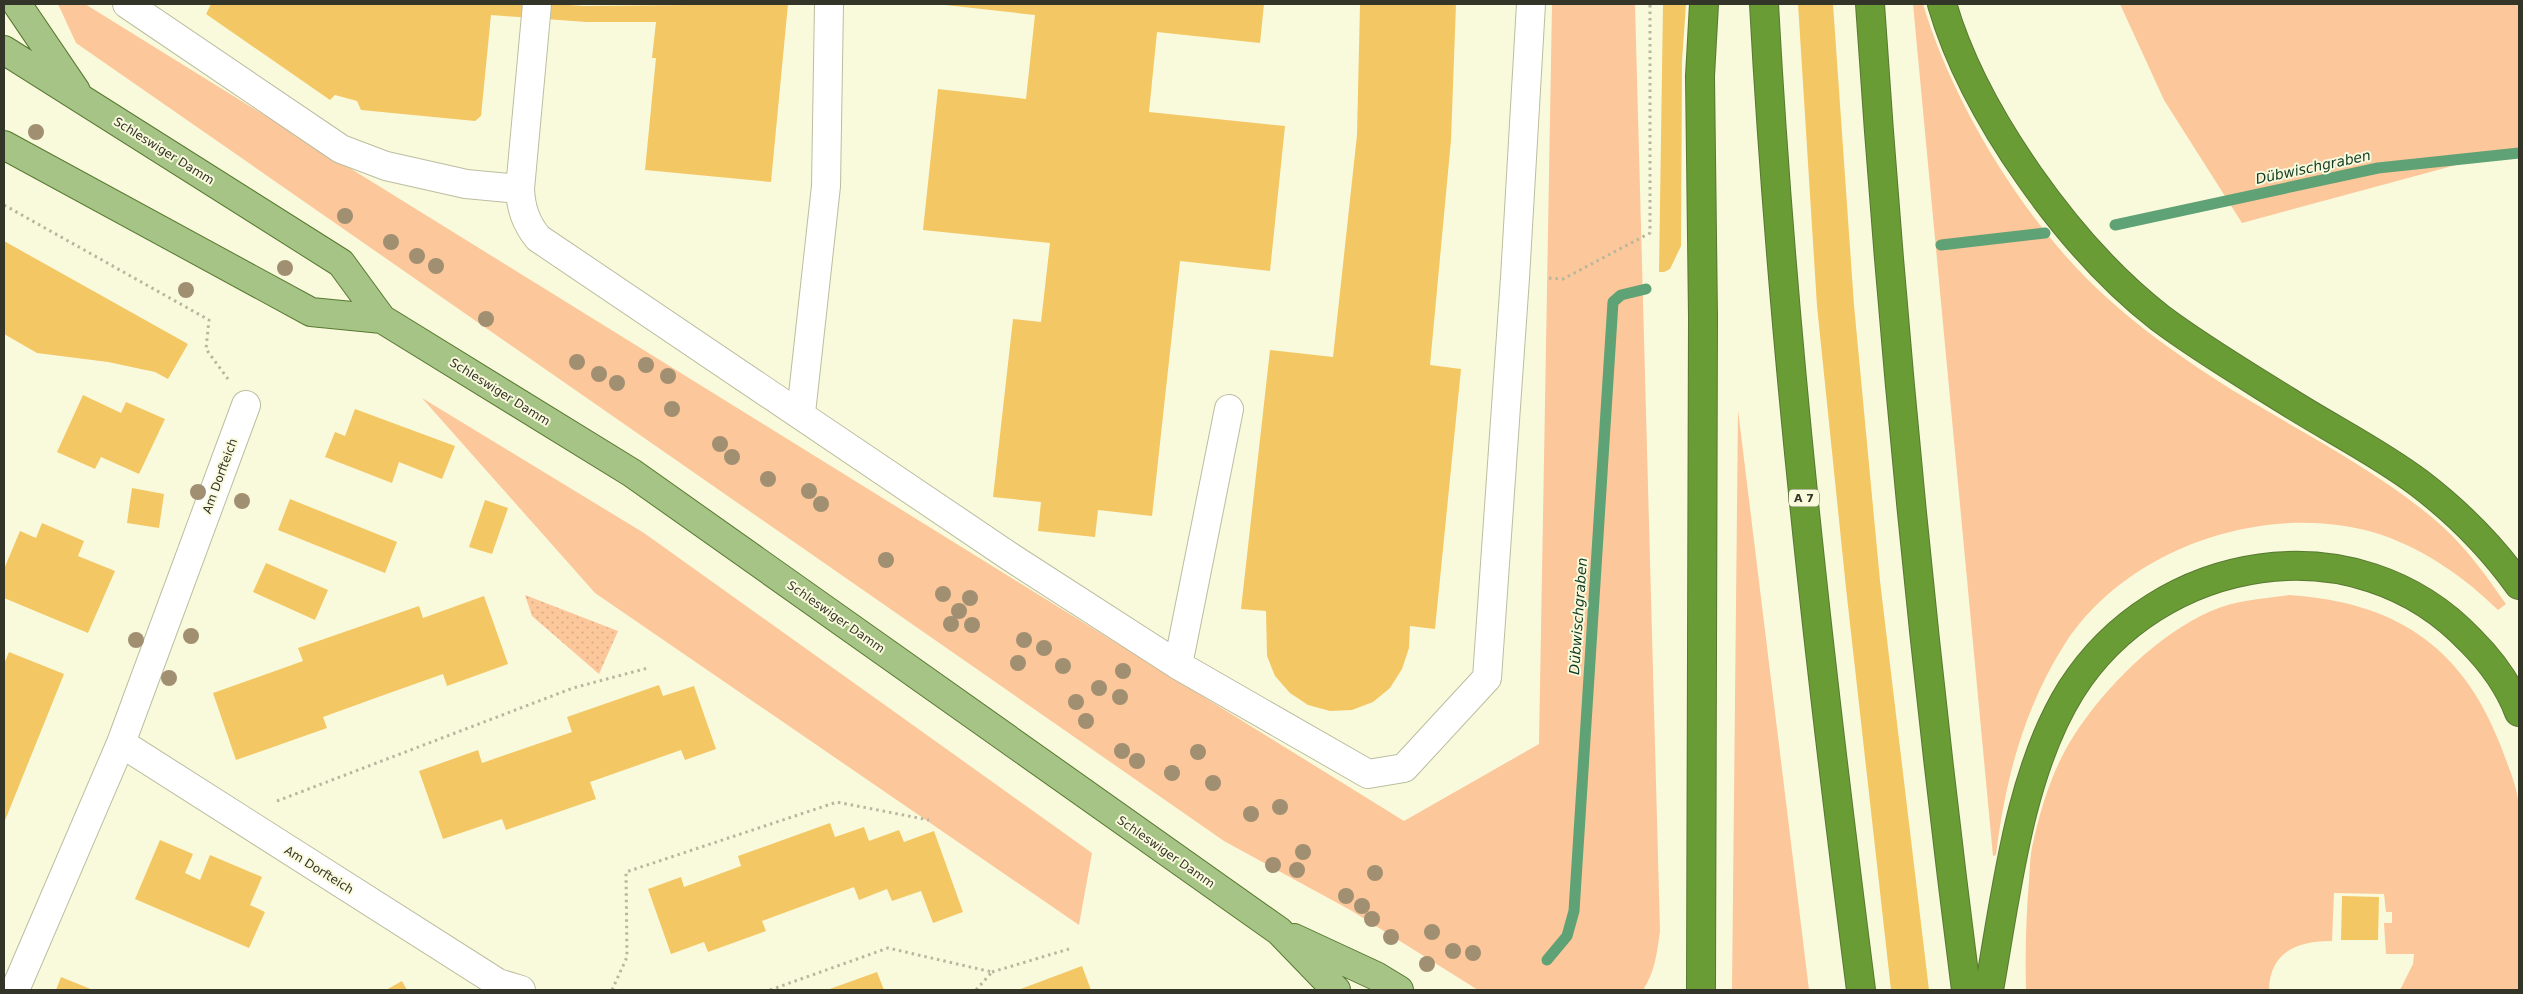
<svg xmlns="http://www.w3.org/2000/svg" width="2523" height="994" font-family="'DejaVu Sans',sans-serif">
  <defs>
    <pattern id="park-dots" width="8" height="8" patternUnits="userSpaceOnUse" patternTransform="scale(1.25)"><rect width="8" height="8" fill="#fcc79b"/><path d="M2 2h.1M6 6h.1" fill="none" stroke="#d9ac86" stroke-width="1.8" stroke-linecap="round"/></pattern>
  </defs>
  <rect width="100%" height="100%" fill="#f9fadc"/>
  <path fill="#fcc79b" d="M 58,4 L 85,4 L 1404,821 L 1539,744 L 1552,4 L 1635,4 L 1660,931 C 1657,953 1655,972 1643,990 L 1478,990 L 1352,911 L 1224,841 L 76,43 Z
    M 1913,4 L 1923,4 C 1953,105 2027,226 2106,297 C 2139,327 2175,353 2212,377 C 2288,427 2375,466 2443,527 C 2468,550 2487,577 2506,604 L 2498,610 C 2464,577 2427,551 2382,535 C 2272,499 2130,545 2066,642 C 2024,707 2005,780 1996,855 L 1993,856 Z
    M 2120,4 L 2519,4 L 2519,148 L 2242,223 L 2164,100 Z
    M 422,398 L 644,533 L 1092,853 L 1079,925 L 595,593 Z
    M 1738,410 L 1809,990 L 1732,990 Z
    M 2289,595 C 2393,602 2461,644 2500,744 C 2507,764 2518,786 2519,809 C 2521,829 2519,849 2519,869 C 2519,910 2519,950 2519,990 L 2400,990 L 2413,964 L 2414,954 L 2386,954 L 2384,923 L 2392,923 L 2392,912 L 2386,912 L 2384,894 L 2334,893 L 2332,941 C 2298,941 2270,951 2269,990 L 2026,990 C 2025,953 2026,917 2029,881 C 2030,868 2030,855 2033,843 C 2041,807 2053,768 2073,737 C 2105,687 2157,635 2211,611 C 2235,600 2263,599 2289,595 Z"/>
  <path fill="url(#park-dots)" d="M 525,595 L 618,631 L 599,674 L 532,616 Z"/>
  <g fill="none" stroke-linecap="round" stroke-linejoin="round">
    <path stroke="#5fa275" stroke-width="11" d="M 2115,225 L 2378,168 L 2519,153
      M 1941,245 L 2045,233
      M 1547,960 L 1567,936 L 1574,911 L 1613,302 L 1621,295 L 1646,289"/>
  </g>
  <path fill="#f4c765" d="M 211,4 L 554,4 L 584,6 L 788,4 L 771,182 L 645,170 L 656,58 L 652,58 L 656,22 L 586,22 L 491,15 L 481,116 L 475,121 L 361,110 L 357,101 L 335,95 L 330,100 L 206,14 Z
    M 936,4 L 1264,4 L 1260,43 L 1157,32 L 1149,112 L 1285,126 L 1270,271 L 1180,261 L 1152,516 L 1098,510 L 1095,537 L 1038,531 L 1041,502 L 993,497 L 1013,319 L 1041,322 L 1050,243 L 923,230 L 938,89 L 1026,99 L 1035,15 Z
    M 1360,4 L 1456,4 L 1451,140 L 1430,365 L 1461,369 L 1435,629 L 1410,626 L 1409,648 L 1402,669 L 1390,688 L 1373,702 L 1352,710 L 1330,711 L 1308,705 L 1290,693 L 1275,676 L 1267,656 L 1266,611 L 1241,609 L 1270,350 L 1333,357 L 1357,135 Z
    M 1663,4 L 1686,4 L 1682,61 L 1681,246 L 1670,269 L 1664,272 L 1659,272 Z
    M 1798,4 L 1833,4 L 1854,305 L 1880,581 L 1929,990 L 1891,990 L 1846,588 L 1817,306 Z
    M 4,241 L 188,344 L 168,379 L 155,372 L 108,362 L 37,353 L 4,334 Z
    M 83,395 L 121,413 L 126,402 L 165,419 L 139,474 L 101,457 L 95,469 L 57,452 Z
    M 355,409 L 455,446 L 442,479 L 399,462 L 392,483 L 325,457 L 335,432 L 345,436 Z
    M 132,488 L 164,494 L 159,528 L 127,523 Z
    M 290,499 L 397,542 L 385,573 L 278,530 Z
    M 485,500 L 508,508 L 492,554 L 469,547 Z
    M 42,523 L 84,541 L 78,556 L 115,571 L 88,633 L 4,598 L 4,569 L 20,531 L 36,538 Z
    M 266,563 L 328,590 L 315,620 L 253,592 Z
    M 484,596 L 508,664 L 447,686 L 443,674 L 381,696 L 323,717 L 327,728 L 236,760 L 213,693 L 303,661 L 298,648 L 419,606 L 423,618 Z
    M 9,652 L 64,674 L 4,823 L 4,664 Z
    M 659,685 L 663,696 L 694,686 L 716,749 L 685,760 L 681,750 L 590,782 L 596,799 L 506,830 L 502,819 L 443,839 L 419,771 L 478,750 L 482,763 L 572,732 L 567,717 Z
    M 830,823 L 835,837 L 864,827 L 869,841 L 899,830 L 904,842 L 934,831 L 963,912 L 933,923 L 921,891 L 892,901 L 887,889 L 859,900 L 854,887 L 762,921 L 766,931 L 708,952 L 704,942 L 671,954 L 648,889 L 681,877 L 684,887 L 741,866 L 738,856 Z
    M 160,840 L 193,854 L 185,873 L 200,880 L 210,855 L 262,877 L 250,905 L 265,912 L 249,948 L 135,899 Z
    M 2342,896 L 2379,897 L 2378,940 L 2341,940 Z
    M 1082,966 L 1091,990 L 1018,990 Z
    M 877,972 L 884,990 L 827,990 Z
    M 61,977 L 93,990 L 56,990 Z
    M 402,981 L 407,990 L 386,990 Z"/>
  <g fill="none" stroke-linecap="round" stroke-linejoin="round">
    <defs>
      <path id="minor" d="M 127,4 L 341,149 L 386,166 L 466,184 L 520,189
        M 537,4 L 520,189 C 521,209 526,223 538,238 L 1012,558 L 1178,665 L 1368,774 L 1404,768 L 1487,678 L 1515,278 L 1531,4
        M 801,413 L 826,186 L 829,4
        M 1178,665 L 1229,409
        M 121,743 L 498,983 L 521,990
        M 15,990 L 121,743 L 246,405"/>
      <path id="major" d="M 17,4 L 76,91
        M 4,50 L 341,263 L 382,319 L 632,473 L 1279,931 L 1336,990
        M 4,145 L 311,312 L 382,319
        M 1294,938 L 1376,976 L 1399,990"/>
      <path id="highway" d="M 1764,4 C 1782,334 1819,662 1861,990
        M 1870,4 C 1892,334 1924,662 1966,990
        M 1942,4 C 1974,114 2070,248 2160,318 C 2200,348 2244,374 2287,401 C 2331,429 2378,452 2419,483 C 2457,512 2491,546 2519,585
        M 1701,990 L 1703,317 L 1700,76 L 1704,4
        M 1989,990 C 2006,895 2019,773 2071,690 C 2158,553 2356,519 2471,641 C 2491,661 2509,686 2519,712"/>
    </defs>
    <use href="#minor" stroke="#bcbda0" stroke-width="30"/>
    <use href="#major" stroke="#577831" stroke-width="30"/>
    <use href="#highway" stroke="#577831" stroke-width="30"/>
    <path stroke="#b6b79f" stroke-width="3" stroke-dasharray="2.5 4" stroke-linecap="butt" d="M 4,205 L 209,320 L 206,349 L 228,379
      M 1549,278 L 1563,279 L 1650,233 L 1650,4
      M 277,801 L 573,688 L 648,668
      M 992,972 L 1069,949
      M 612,990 L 627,957 L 626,872 L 837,802 L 929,820
      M 770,990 L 888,948 L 992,972 L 976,990"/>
    <use href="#minor" stroke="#fff" stroke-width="28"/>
    <use href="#major" stroke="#a6c486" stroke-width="28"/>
    <use href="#highway" stroke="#6a9c36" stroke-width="28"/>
  </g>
  <g fill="#a08f71">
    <circle cx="36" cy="132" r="8"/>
    <circle cx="345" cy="216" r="8"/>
    <circle cx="391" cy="242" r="8"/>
    <circle cx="417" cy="256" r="8"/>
    <circle cx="436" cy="266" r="8"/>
    <circle cx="285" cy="268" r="8"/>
    <circle cx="186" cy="290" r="8"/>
    <circle cx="486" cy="319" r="8"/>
    <circle cx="577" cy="362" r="8"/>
    <circle cx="646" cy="365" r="8"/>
    <circle cx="599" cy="374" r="8"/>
    <circle cx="668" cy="376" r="8"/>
    <circle cx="617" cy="383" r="8"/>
    <circle cx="672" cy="409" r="8"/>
    <circle cx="720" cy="444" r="8"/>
    <circle cx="732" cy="457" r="8"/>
    <circle cx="768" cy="479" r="8"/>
    <circle cx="809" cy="491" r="8"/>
    <circle cx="198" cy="492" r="8"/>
    <circle cx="242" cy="501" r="8"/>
    <circle cx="821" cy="504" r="8"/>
    <circle cx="886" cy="560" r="8"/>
    <circle cx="943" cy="594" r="8"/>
    <circle cx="970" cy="598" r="8"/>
    <circle cx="959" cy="611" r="8"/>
    <circle cx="951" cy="624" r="8"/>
    <circle cx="972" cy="625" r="8"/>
    <circle cx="191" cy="636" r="8"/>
    <circle cx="136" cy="640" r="8"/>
    <circle cx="1024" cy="640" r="8"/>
    <circle cx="1044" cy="648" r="8"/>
    <circle cx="1018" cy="663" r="8"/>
    <circle cx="1063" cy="666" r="8"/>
    <circle cx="1123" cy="671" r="8"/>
    <circle cx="169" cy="678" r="8"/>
    <circle cx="1099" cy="688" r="8"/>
    <circle cx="1120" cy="697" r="8"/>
    <circle cx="1076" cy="702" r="8"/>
    <circle cx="1086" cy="721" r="8"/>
    <circle cx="1122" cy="751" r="8"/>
    <circle cx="1198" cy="752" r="8"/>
    <circle cx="1137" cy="761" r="8"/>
    <circle cx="1172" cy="773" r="8"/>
    <circle cx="1213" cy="783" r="8"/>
    <circle cx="1280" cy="807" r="8"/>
    <circle cx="1251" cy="814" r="8"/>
    <circle cx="1303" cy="852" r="8"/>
    <circle cx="1273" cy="865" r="8"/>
    <circle cx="1297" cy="870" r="8"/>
    <circle cx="1375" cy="873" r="8"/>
    <circle cx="1346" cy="896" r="8"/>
    <circle cx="1362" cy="906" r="8"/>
    <circle cx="1372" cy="919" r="8"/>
    <circle cx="1432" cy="932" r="8"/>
    <circle cx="1391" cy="937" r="8"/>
    <circle cx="1453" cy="951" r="8"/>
    <circle cx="1473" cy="953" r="8"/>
    <circle cx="1427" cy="964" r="8"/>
  </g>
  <g text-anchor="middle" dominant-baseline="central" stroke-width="4" stroke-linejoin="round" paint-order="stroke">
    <rect fill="#f9fadc" stroke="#6f705f" stroke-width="1" x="1789" y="489.5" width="30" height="17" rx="4"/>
    <g font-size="11" font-weight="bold" fill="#343529">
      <text x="1804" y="498">A 7</text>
    </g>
    <g font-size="12" fill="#343529" stroke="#f9fadc">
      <text transform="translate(164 151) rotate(32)">Schleswiger Damm</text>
      <text transform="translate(500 392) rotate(32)">Schleswiger Damm</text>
      <text transform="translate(220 476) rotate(-70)">Am Dorfteich</text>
      <text transform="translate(836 617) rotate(35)">Schleswiger Damm</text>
      <text transform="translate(1166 852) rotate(35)">Schleswiger Damm</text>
      <text transform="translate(319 870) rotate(32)">Am Dorfteich</text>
    </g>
    <g font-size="14" font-style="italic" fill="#113a23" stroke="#f9fadc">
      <text transform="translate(2313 167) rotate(-12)">Dübwischgraben</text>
      <text transform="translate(1578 616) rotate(-86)">Dübwischgraben</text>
    </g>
  </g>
  <rect width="2523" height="994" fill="none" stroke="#343529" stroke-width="10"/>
</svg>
